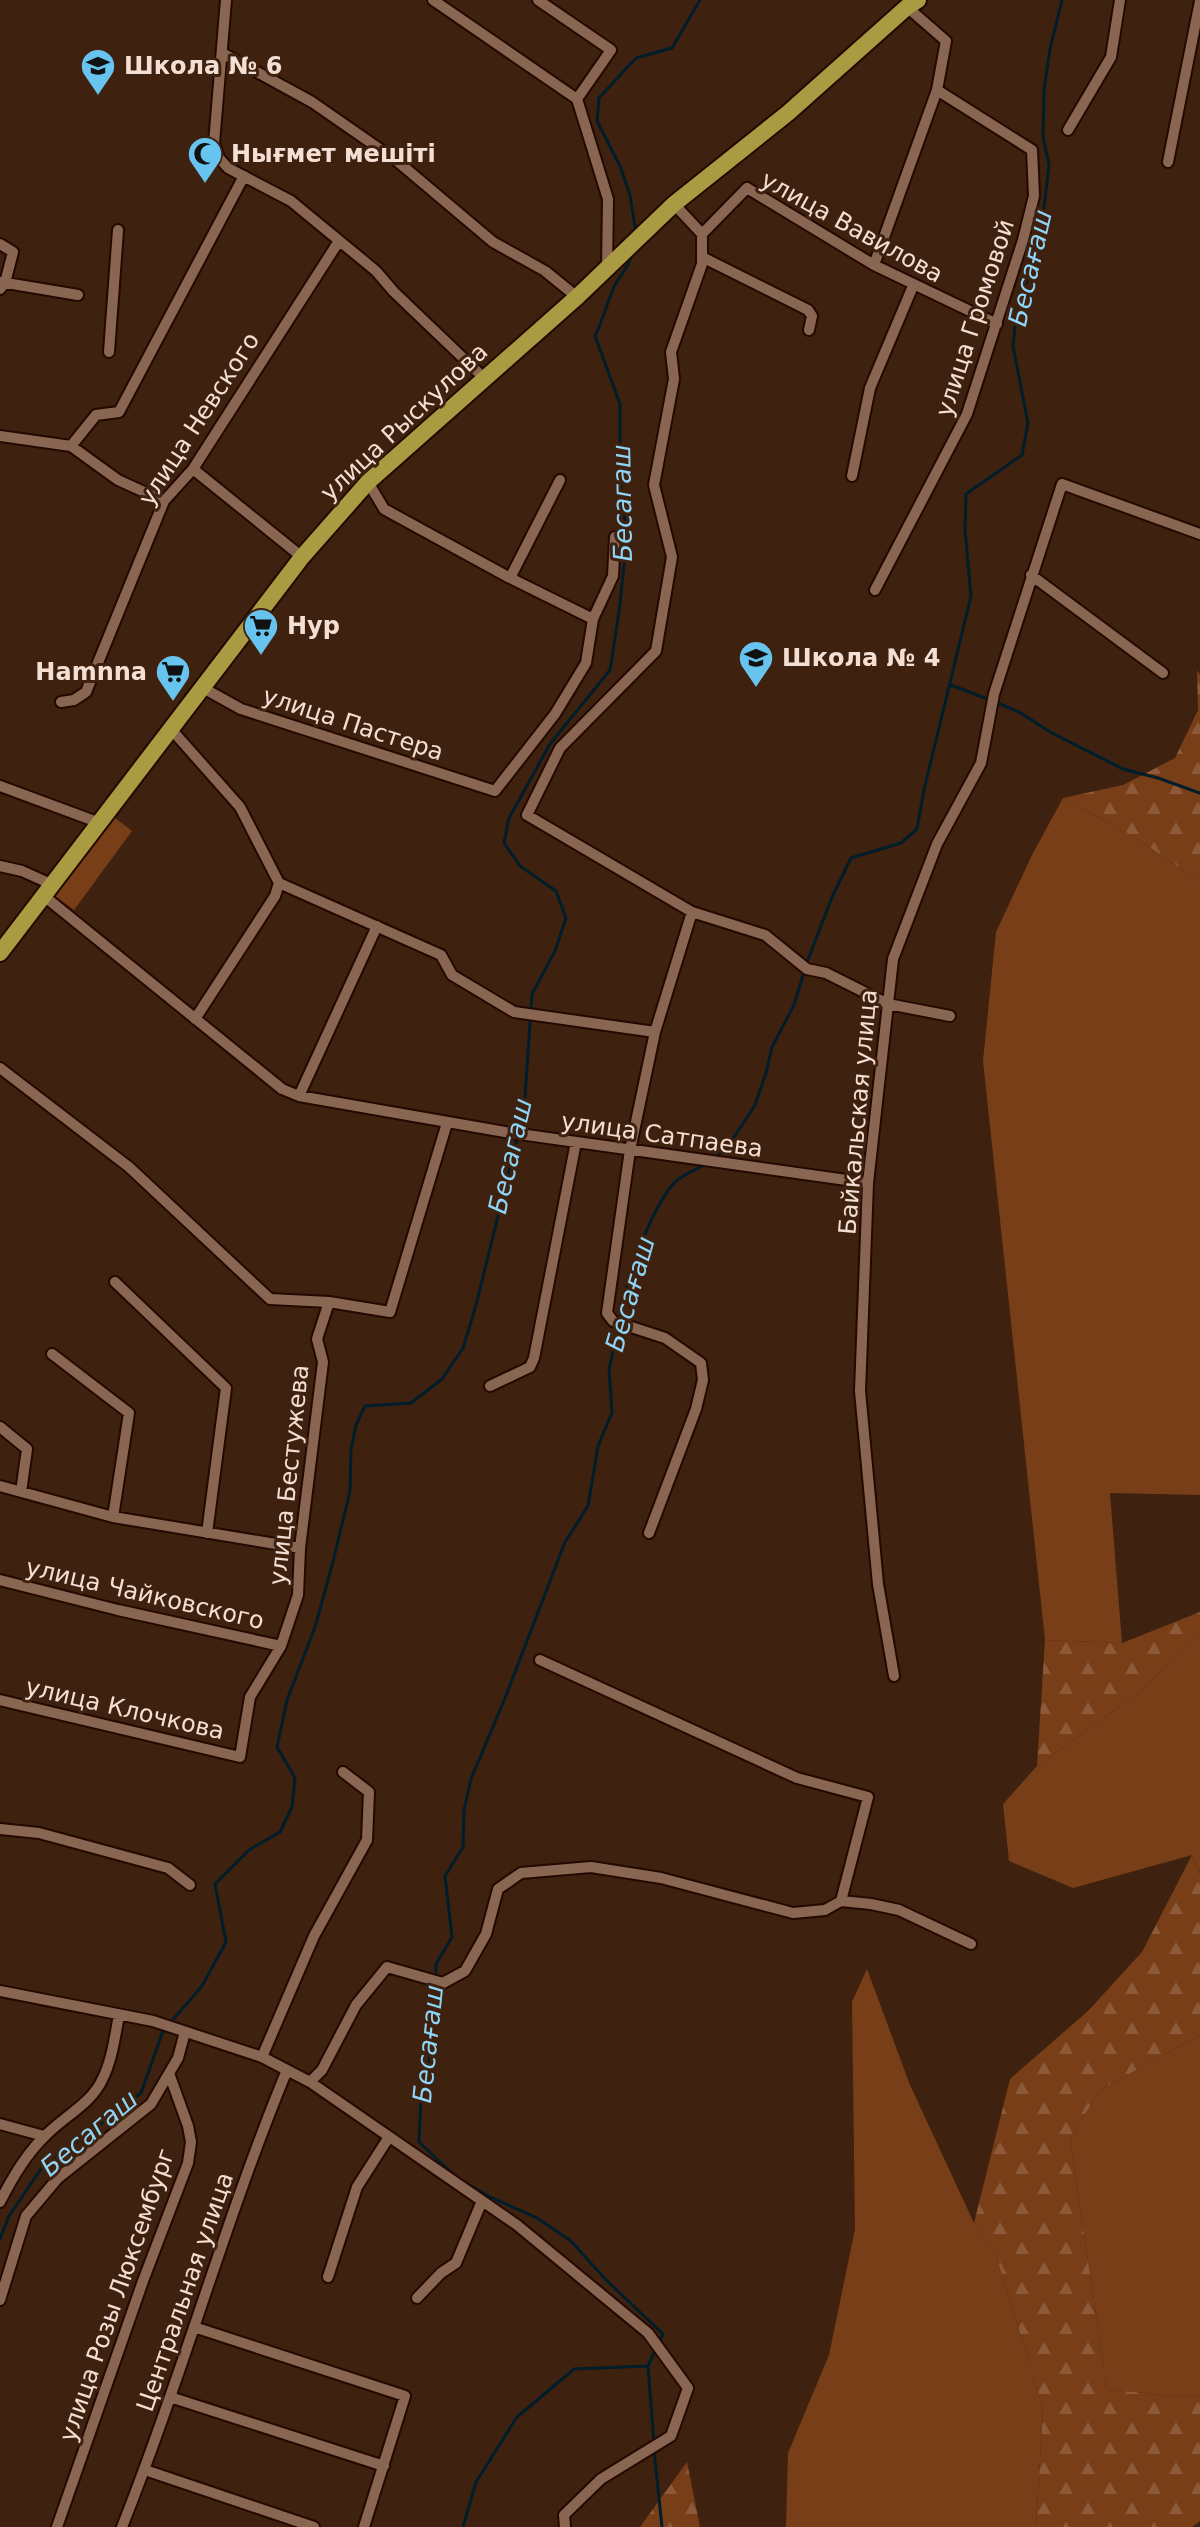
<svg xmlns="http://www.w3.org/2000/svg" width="1200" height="2527" font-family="'DejaVu Sans',sans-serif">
  <defs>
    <pattern id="forest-firs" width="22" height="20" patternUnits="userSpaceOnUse" patternTransform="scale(2)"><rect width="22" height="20" fill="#783e18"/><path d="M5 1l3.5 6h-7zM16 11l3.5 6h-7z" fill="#8c5939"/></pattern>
  </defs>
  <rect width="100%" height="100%" fill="#3f210f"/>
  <path fill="#783e18" d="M 1063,798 L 1136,838 L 1200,882 L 1200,1495 L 1110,1493 L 1122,1643 L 1045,1640 L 983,1061 L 996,932 L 1032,855 Z
    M 114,817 L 132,831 L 74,910 L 55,896 Z
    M 1200,1635 L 1200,1873 L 1192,1855 L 1073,1888 L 1009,1861 L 1003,1804 L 1037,1766 L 1137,1694 Z
    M 867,1969 L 910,2085 L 974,2223 L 995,2252 L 1043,2408 L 1036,2527 L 786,2527 L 788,2453 L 829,2355 L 855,2229 L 852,2002 Z
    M 1200,2035 L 1200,2395 L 1179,2397 L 1107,2389 L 1070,2139 L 1100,2090 Z"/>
  <path fill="url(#forest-firs)" d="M 1197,670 L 1200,675 L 1200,882 L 1136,838 L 1063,798 L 1123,785 L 1175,758 L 1198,710 Z
    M 1200,1612 L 1200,1635 L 1137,1694 L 1037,1766 L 1045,1640 L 1122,1643 Z
    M 1192,1855 L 1200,1874 L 1200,2035 L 1100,2090 L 1070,2139 L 1107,2389 L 1179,2397 L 1200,2395 L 1200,2521 L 1192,2527 L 1036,2527 L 1043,2408 L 995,2252 L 974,2223 L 1010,2079 L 1088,2011 L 1142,1952 Z
    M 687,2462 L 700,2527 L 640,2527 Z"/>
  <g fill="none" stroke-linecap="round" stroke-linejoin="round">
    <path stroke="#001d2a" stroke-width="3" d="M 636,233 L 630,195 L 620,166 L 597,121 L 599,98 L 636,58 L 672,48 L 700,0
      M 951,685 L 985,698
      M 1000,704 L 1021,713 L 1050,732 L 1123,769 L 1158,778 L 1200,793
      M 806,965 L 832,897 L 851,858 L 901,843 L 917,829 L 924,790 L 971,596 L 965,530 L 966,494 L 1022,455 L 1028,423 L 1013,346 L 1016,318 L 1041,234 L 1049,165 L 1043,137 L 1044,90 L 1050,49 L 1062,0
      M 716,1158 L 729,1145 L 755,1105 L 766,1073 L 772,1047 L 794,1005 L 804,972
      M 620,1318 C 626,1281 649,1212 674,1183 C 681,1175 696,1170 706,1164
      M 619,1326 L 609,1369 L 612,1413 L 598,1446 L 588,1506 L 565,1542 L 505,1698 L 471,1779 L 464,1810 L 463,1847 L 445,1876 L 452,1937 L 436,1964 L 433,2044 L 421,2097 L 419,2142 L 456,2177 L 488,2196 L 537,2218 L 571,2241 L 606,2280 L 663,2334 L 659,2342
      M 170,2023 L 202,1986 L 226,1942 L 215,1884 L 249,1850 L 280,1832 L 292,1807 L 295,1778 L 277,1747 L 287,1700 L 315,1627 L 333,1562 L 350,1491 L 351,1450 L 356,1425 L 365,1406 L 411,1403 L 442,1379 L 463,1348 L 476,1305 L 524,1111 L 532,994 L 555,951 L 566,918 L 556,891 L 520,866 L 504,843 L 509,818 L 550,744 L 610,670 L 619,612 L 627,537 L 620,478 L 620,404 L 595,336 C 603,320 607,303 614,287 C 620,274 630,267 632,252
      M 0,2239 L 9,2216 L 41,2169 L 141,2093 L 164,2028
      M 654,2444 L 648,2366 L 656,2349
      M 654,2451 L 662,2527
      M 463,2527 L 476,2482 L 517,2417 L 574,2369 L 648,2366"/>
    <defs>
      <path id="street" d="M 226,0 L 214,143 L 219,158 L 228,168 L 291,201 L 376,271 L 394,292 L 484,378
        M 433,0 L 577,99 L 608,199 L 607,268
        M 538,0 L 611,50 L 577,99
        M 222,53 L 312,102 L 397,161 L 493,242 L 545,271 L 577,297
        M 1068,130 L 1111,57 L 1120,0
        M 1168,162 L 1200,1
        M 674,204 L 702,234 L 702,264 L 671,352 L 674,379 L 654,485 L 672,557 L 656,651 L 560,748 L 527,815 L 692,912 L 765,935 L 807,969 L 826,973 L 888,1004 L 950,1016
        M 702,234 L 747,188 L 874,265 L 997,324
        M 0,244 L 13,252 L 5,283 L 0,289
        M 702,257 L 808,310 L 812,316 L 809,330
        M 874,265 L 937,90 L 946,41 L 907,7
        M 0,282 L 78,295
        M 109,352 L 118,230
        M 0,436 L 71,446
        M 193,469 L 302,557
        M 852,476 L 870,388 L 913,286
        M 368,482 L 384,509 L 510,578 L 593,619
        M 164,501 L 118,480 L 71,446 L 96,415 L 119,412 L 244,176
        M 1031,575 L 1163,673
        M 510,578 L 560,480
        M 875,590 L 967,414 L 1023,240 L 1034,196 L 1032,150 L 937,90
        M 203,688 L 241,709 L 495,791 L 555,714 L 586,663 L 593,619 L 613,576 L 615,537
        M 61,702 L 74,700 L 86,692 L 164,501 L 193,469 L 339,241
        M 171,729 L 240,807 L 279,883 L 441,955 L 452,975 L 514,1012 L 655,1032
        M 0,786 L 100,823
        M 0,866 L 22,871 L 53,885
        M 44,896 L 282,1089 L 299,1096 L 505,1132 L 868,1183
        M 195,1019 L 275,896 L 279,883
        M 0,1068 L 129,1167 L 270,1299 L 329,1302
        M 299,1096 L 377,926
        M 115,1282 L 226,1388 L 207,1533
        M 52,1354 L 129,1413 L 113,1517
        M 490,1386 L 530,1367 L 534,1358 L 576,1142
        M 0,1427 L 27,1449 L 21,1492
        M 0,1486 L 113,1517 L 300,1548
        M 649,1533 L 696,1409 L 703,1380 L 701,1363 L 665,1338 L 613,1321 L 607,1313 L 630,1150 L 655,1032 L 692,912
        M 0,1580 L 118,1610 L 281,1646
        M 540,1660 L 797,1778 L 868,1797 L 841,1901
        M 894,1676 L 878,1584 L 860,1391 L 868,1183 L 893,959 L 937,844 L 981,763 L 994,694 L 1062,484 L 1200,534
        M 0,1700 L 240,1757 L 250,1697 L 281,1646 L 298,1595 L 300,1548 L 323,1362 L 317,1339 L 329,1302 L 390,1312 L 447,1123
        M 0,1829 L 39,1833 L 168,1868 L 190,1885
        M 0,1991 L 153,2021 L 262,2057 L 310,2082 L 517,2225 L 648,2333 L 688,2388 L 671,2436 L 601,2479 L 564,2515 L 565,2527
        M 262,2057 L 314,1936 L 367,1840 L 369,1792 L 343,1772
        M 310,2082 L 322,2070 L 356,2005 L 387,1967 L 443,1983 L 465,1971 L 486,1934 L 498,1889 L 521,1873 L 591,1867 L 661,1878 L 793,1913 L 825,1910 L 841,1901 L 871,1904 L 899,1910 L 971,1944
        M 0,2124 L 44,2136
        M 0,2202 C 12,2178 26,2154 45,2136 C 63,2117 91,2104 102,2080 C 112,2061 115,2036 119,2015
        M 328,2277 L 357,2187 L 389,2137
        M 417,2298 L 441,2273 L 456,2263 L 482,2201
        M 0,2300 L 26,2216 L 58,2178 L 151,2104 L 178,2058 L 185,2032
        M 194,2327 L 405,2396 L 364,2527
        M 170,2397 L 384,2466
        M 145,2470 L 314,2527
        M 57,2527 L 143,2281 L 188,2163 L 191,2142 L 188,2126 L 170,2076
        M 122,2527 C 182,2377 225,2220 287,2070"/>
      <path id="primary" d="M 0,953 L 302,557 L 368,482 L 577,297 L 674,204 L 788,113 L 907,7 L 918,0"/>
    </defs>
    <use href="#street" stroke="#240900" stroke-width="14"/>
    <use href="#primary" stroke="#240900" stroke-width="20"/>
    <use href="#street" stroke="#896652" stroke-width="10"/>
    <use href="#primary" stroke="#a89b41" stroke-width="16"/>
  </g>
  <defs>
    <symbol id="school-pin" viewBox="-11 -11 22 30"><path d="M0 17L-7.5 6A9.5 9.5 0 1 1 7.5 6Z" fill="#67c4ef" stroke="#3f210f"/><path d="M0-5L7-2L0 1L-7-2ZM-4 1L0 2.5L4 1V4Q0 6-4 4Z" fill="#111"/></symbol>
    <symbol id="mosque-pin" viewBox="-11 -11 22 30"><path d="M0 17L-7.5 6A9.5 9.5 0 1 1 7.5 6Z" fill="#67c4ef" stroke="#3f210f"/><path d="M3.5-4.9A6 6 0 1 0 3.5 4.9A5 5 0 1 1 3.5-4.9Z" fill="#111"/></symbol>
    <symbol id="supermarket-pin" viewBox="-11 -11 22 30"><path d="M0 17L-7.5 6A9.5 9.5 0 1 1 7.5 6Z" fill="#67c4ef" stroke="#3f210f"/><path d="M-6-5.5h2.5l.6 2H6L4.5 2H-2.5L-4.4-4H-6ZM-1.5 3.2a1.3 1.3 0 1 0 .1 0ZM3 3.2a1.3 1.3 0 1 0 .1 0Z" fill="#111"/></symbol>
  </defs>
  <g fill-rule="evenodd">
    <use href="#school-pin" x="78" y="46" width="40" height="54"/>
    <use href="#mosque-pin" x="185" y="134" width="40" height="54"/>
    <use href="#supermarket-pin" x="241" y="606" width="40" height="54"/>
    <use href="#school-pin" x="736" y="638" width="40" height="54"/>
    <use href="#supermarket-pin" x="153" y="652" width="40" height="54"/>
  </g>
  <g text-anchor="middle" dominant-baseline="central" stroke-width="6" stroke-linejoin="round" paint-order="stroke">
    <g font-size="24" font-weight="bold" fill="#f4dfd4" stroke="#3f210f" text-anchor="start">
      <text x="124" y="66">Школа № 6</text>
      <text x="231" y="154">Нығмет мешіті</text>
      <text x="287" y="626">Hyp</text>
      <text x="782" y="658">Школа № 4</text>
      <text x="147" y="672" text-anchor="end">Hamnna</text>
    </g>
    <g font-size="24" fill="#f4dfd4" stroke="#3f210f">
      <text transform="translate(852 227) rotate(29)">улица Вавилова</text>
      <text transform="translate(975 318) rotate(-72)">улица Громовой</text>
      <text transform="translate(199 419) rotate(-57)">улица Невского</text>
      <text transform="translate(404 422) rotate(-43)">улица Рыскулова</text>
      <text transform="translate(353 724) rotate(18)">улица Пастера</text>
      <text transform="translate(858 1112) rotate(-85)">Байкальская улица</text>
      <text transform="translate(662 1135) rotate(8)">улица Сатпаева</text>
      <text transform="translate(289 1475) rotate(-84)">улица Бестужева</text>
      <text transform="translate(145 1594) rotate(13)">улица Чайковского</text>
      <text transform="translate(125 1709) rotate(13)">улица Клочкова</text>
      <text transform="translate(185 2292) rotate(-71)">Центральная улица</text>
      <text transform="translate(117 2295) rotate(-71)">улица Розы Люксембург</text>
    </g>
    <g font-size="26" font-style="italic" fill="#8ed4f6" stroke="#3f210f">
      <text transform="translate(1030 268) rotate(-77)">Бесағаш</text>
      <text transform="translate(622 503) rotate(-91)">Бесагаш</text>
      <text transform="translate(510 1156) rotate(-77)">Бесагаш</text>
      <text transform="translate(630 1294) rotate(-74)">Бесағаш</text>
      <text transform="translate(428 2044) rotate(-84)">Бесағаш</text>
      <text transform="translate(89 2133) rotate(-40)">Бесагаш</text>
    </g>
  </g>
</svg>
